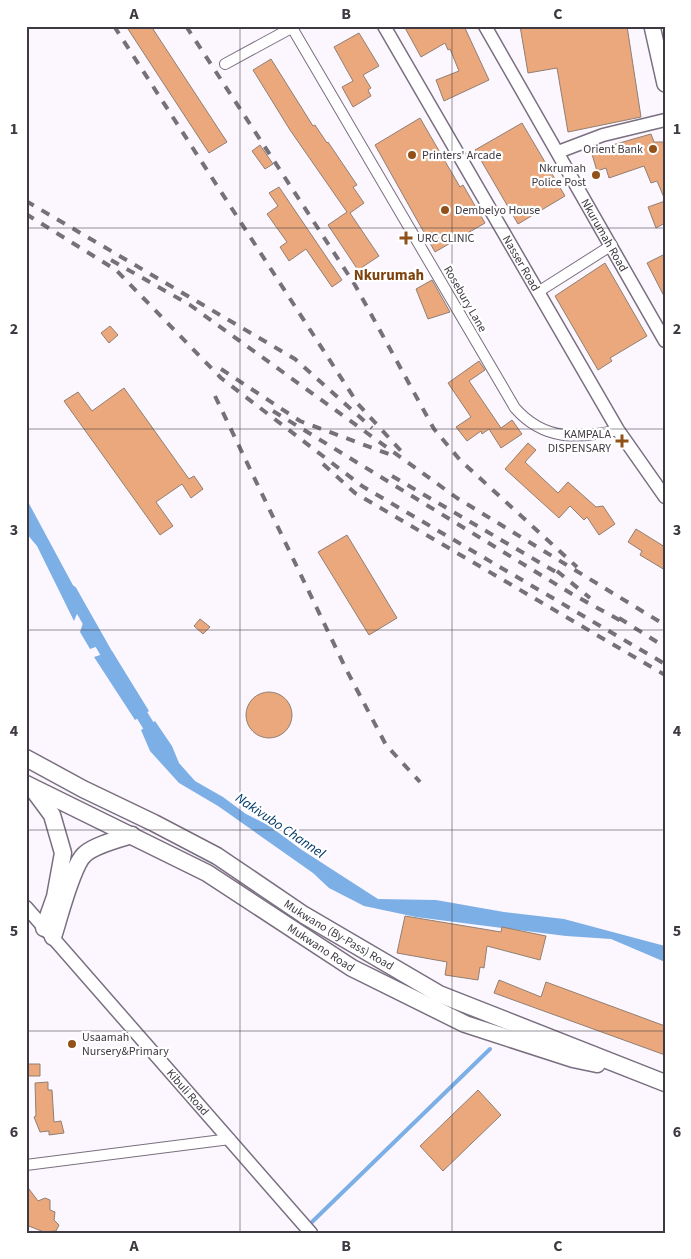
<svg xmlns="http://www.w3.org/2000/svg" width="691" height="1259" font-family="'Source Sans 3',sans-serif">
  <rect width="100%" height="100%" fill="#fcf7ff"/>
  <path fill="#7dafe7" d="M 26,498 L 82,602 L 74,621 L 37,546 L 26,533 Z
    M 87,611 L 107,643 L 90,649 L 80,632 Z
    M 112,651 L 149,711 L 135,720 L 94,657 Z
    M 155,721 L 172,746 L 179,763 L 195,781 L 223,797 L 246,814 L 268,825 L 302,850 L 378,899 L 436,900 L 504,912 L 564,919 L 665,946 L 665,962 L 611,939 L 566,936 L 416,917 L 364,906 L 329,888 L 313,873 L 218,806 L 179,783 L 150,751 L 141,730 Z"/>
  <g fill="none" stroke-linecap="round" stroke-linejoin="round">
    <path stroke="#7dafe7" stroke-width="4" d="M 312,1222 L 490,1049"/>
    <path stroke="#7dafe7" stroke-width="12" d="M 71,591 L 114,667
      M 134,702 L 156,738"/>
  </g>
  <path fill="#eaa87c" stroke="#917f73" d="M 126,26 L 151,26 L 227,142 L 209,153 Z
    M 404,26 L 464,26 L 489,80 L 444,101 L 436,80 L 459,71 L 450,49 L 448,50 L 445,43 L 421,57 Z
    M 520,26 L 627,26 L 641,117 L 568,132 L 557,68 L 528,73 Z
    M 359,33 L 379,66 L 363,75 L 371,88 L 368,90 L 371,96 L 353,107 L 342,87 L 353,81 L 334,47 Z
    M 271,59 L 313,126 L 315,125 L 327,143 L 328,142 L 357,185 L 353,187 L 364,203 L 350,213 L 379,256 L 358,270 L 328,225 L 347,212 L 290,130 L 253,70 Z
    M 420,118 L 460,187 L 463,185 L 485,223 L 435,252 L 375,145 Z
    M 522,123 L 565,196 L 518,224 L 475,150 Z
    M 651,134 L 654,142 L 663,142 L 665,146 L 665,200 L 657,181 L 651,183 L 644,166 L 609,178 L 606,168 L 597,171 L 591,151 Z
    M 260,145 L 273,164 L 265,169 L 252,151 Z
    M 279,187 L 342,280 L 332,287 L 306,249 L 289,261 L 280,247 L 287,242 L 267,214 L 278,206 L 269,193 Z
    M 665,201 L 665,223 L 656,228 L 648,207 Z
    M 665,254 L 665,298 L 647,263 Z
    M 605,263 L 647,336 L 610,358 L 612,361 L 598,370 L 555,296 Z
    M 432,280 L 450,312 L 428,319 L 416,289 Z
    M 110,326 L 118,335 L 109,343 L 101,333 Z
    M 479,361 L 485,370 L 469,381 L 501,428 L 512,420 L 522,434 L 501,448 L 489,429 L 482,434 L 481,431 L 467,441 L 456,427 L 471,417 L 448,383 Z
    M 124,388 L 189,479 L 194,476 L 203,489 L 191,498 L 182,484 L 156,502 L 173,526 L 160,535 L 64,401 L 78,392 L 92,411 Z
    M 528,443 L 536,450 L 525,462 L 558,493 L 568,482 L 596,507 L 603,506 L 615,524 L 599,535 L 587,517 L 584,520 L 570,506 L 559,518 L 505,469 Z
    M 636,529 L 665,547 L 665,570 L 640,555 L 642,551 L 628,542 Z
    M 347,535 L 397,618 L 369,635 L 318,552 Z
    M 200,619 L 210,627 L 203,634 L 194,626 Z
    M246 715a23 23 0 1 1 46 0a23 23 0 1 1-46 0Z
    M 405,916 L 501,932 L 502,927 L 546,936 L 540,960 L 487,946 L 484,968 L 480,967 L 478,980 L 445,975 L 447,962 L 397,953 Z
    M 499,980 L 541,997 L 546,982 L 665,1026 L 665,1055 L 494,993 Z
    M 28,1064 L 40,1064 L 40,1076 L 28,1076 Z
    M 48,1082 L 48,1090 L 52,1090 L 54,1122 L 61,1121 L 64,1133 L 49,1135 L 49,1131 L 40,1132 L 34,1117 L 36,1116 L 35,1083 Z
    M 478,1090 L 501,1115 L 443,1171 L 420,1146 Z
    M 26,1185 L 38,1201 L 45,1198 L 50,1200 L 50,1210 L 55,1212 L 54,1220 L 59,1225 L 56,1231 L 44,1232 L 26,1225 Z"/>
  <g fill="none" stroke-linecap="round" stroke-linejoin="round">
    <defs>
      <path id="minor" d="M 291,26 L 515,408 C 544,441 578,439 618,430
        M 225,64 L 295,26
        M 538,292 L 612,245
        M 26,1165 L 230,1139"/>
      <g id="tertiary">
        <path id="s1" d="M 384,26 L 618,430 L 665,497"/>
        <path id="s2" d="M 485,26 L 665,341"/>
        <path d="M 558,152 L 603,135 L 665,120"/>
        <path id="s3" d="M 26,907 L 311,1233"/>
      </g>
      <path id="primary" d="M 652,26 L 665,84"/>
      <g id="trunk">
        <path id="s4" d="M 26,758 L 83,789 L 154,823 L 217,856 L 304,915 L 439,994 L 665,1083"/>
        <path id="s5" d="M 26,784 L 207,873 L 352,968 L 465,1024 L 573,1059 L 597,1064"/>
        <path d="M 32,788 L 52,815 L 63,853 L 55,897 L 44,928"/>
        <path d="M 53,937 C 59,919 72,865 85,854 C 95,845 119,839 132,835"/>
      </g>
    </defs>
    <use href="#minor" stroke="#7a6f80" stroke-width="12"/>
    <use href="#tertiary" stroke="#7a6f80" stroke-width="15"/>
    <use href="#primary" stroke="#7a6f80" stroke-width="18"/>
    <use href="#trunk" stroke="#7a6f80" stroke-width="19"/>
    <use href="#minor" stroke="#fff" stroke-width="10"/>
    <use href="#tertiary" stroke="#fff" stroke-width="12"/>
    <use href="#primary" stroke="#fff" stroke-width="15"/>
    <use href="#trunk" stroke="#fff" stroke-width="16"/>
    <path stroke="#767179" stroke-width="4" stroke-dasharray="9 9" stroke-linecap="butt" d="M 114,26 L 358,404 L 402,452
      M 186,26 L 355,285 L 434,429 L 460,460 L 577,567
      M 26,201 L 295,359 L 372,428
      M 26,214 L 116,270 L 221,378 L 362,486 L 665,664
      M 111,260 L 190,305 L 457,498 L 665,625
      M 221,369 L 300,421 L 394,456
      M 215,396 L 346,669 L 386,745 L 420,782
      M 273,411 L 572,594 L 623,622
      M 323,464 L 355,493 L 665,675
      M 392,476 L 561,575
      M 557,571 L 590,598
      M 619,618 L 665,647"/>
  </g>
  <path fill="none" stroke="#3f3a42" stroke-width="1" stroke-opacity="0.55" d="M 240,26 L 240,1233M 452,26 L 452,1233M 26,228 L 665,228M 26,429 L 665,429M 26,630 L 665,630M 26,830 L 665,830M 26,1031 L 665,1031"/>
  <g fill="#915119" stroke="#fff" stroke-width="2">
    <circle cx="653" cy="149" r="5"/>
    <circle cx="412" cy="155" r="5"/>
    <circle cx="596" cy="175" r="5"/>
    <circle cx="445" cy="210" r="5"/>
    <path d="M403.5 230.5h5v5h5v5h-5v5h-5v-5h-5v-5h5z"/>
    <path d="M619.5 433.5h5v5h5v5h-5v5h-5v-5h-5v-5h5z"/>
    <circle cx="72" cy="1044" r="5"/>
  </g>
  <g text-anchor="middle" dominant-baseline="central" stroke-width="4.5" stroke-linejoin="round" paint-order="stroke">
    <g font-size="12" fill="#3f3a42" stroke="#fff" text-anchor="start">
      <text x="643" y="149" text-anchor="end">Orient Bank</text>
      <text x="422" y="155">Printers' Arcade</text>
      <text x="586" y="168" text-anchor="end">Nkrumah<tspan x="586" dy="14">Police Post</tspan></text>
      <text x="455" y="210">Dembelyo House</text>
      <text x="417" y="238">URC CLINIC</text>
      <text x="611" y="434" text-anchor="end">KAMPALA<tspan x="611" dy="14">DISPENSARY</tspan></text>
      <text x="82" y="1037">Usaamah<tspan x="82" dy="14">Nursery&amp;Primary</tspan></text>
    </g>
    <g font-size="12" fill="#3f3a42" stroke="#fff">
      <text stroke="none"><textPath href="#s2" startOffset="241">Nkurumah Road</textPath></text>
      <text stroke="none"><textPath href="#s1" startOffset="274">Nasser Road</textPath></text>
      <text transform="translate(465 299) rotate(60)">Rosebury Lane</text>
      <text stroke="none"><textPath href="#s4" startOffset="360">Mukwano (By-Pass) Road</textPath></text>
      <text stroke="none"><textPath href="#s5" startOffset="338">Mukwano Road</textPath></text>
      <text stroke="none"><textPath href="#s3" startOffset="246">Kibuli Road</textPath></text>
    </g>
    <g font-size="14" font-style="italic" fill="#01396b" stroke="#fff">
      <text transform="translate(280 826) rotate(34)">Nakivubo Channel</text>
    </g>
    <g font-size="15" font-weight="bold" fill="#7d4410" stroke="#fff">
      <text x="389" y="275">Nkurumah</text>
    </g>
  </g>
  <rect width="691" height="1259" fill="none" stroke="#ffffff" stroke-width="55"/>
  <rect x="28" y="28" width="636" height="1204" fill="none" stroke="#3f3a42" stroke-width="2"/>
  <g font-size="16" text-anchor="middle" font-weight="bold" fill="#3f3a42">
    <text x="134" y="19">A</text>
    <text x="346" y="19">B</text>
    <text x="558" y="19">C</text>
    <text x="14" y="134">1</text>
    <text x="677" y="134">1</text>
    <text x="14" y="334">2</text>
    <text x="677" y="334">2</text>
    <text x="14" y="535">3</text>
    <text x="677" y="535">3</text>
    <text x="14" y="736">4</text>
    <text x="677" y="736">4</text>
    <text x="14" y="936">5</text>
    <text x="677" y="936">5</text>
    <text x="14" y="1137">6</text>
    <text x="677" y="1137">6</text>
    <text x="134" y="1251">A</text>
    <text x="346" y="1251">B</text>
    <text x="558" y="1251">C</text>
  </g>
</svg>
